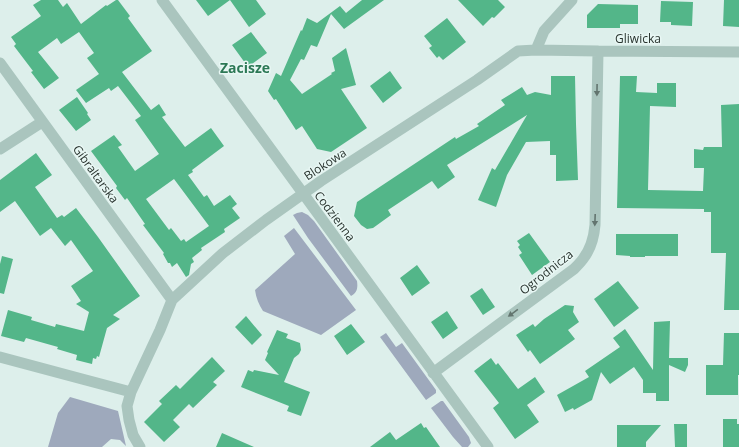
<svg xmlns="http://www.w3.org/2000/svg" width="739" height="447" font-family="'Open Sans',sans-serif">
  <rect width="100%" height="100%" fill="#ddefeb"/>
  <path fill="#9ea9bc" d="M 302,212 L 308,215 L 314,221 L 357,281 C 358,288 357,293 351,296 L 308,238 L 293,215 L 297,213 Z
    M 294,228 L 356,310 L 321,335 L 263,311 C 259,305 256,298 255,290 L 295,254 L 284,236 Z
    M 386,333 L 396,347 L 402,343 L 436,390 L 436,393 L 426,400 L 380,337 Z
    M 70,397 L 118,411 L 126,446 L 120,440 L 111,439 L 102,447 L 48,447 L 58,413 Z
    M 441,401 L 443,401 L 469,437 L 471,443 L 468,447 L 462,447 L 453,437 L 431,408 Z"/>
  <path fill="#53b689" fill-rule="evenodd" d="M 41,0 L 58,0 L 63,7 L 67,3 L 81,24 L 106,5 L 107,6 L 116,0 L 118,0 L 130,16 L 128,18 L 152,51 L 122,72 L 151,110 L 159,104 L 166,115 L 162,117 L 185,147 L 211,128 L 224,146 L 192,170 L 193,172 L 188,175 L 204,197 L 207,195 L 214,206 L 230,195 L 237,204 L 232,208 L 240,218 L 224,229 L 225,232 L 201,248 L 202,250 L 192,258 L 194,262 L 191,264 L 189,275 L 186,277 L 177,263 L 172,267 L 170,263 L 168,263 L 163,254 L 164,253 L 143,225 L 145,224 L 127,198 L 125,200 L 116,188 L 117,186 L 91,151 L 114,135 L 122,145 L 118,147 L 135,171 L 159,154 L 135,120 L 141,116 L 118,86 L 111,91 L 109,88 L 86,103 L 76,90 L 99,74 L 87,58 L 94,53 L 79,32 L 61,44 L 57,38 L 38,52 L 59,78 L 44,89 L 31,72 L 33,71 L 14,46 L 16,44 L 11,37 L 41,16 L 33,5 ZM 174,179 L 209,226 L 186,242 L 184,239 L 181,241 L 171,228 L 169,230 L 146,199 Z
    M 196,0 L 256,0 L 266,14 L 249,27 L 230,0 L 208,16 Z
    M 362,0 L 384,0 L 344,29 L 331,14 L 317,47 L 311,45 L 304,60 L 301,59 L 290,80 L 302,94 L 332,74 L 331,73 L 335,71 L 332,58 L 346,48 L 356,85 L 341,89 L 367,128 L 331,152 L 317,149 L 302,126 L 296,130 L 276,99 L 274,100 L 268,91 L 276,73 L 281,76 L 301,30 L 302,31 L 307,18 L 317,23 L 340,6 L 346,13 Z
    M 458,0 L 498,0 L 505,7 L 494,18 L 492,17 L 483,26 Z
    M 724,0 L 739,0 L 739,27 L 723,26 Z
    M 661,1 L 693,2 L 692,26 L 671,25 L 671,22 L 660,22 Z
    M 598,4 L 638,5 L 638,24 L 620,24 L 620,28 L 587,28 L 587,15 Z
    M 447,18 L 466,42 L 443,60 L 439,56 L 437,58 L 429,48 L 432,46 L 424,36 Z
    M 251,32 L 267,53 L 248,67 L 232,45 Z
    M 390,71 L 402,88 L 383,103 L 370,86 Z
    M 551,76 L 575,76 L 576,124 L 578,180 L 556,181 L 556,155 L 550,155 L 550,141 L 526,142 L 507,175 L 496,207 L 478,200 L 492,168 L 495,170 L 527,115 L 447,165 L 455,177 L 438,189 L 432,181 L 388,210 L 391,215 L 373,228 L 367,229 L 361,225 L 354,216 L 357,202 L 455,137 L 456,139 L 479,126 L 477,124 L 505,105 L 501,100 L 522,87 L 527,95 L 535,92 L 551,95 Z
    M 620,76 L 637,76 L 636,92 L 657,93 L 657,83 L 676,83 L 676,107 L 650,106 L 648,190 L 703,191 L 704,168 L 694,168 L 694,149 L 703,150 L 704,147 L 722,147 L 721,105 L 739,104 L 739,310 L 724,310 L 726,253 L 711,253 L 711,212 L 704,212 L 704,209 L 617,208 Z
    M 77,97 L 88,113 L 87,114 L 91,120 L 76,131 L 59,110 Z
    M 36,153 L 52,175 L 35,187 L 57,218 L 62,215 L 64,217 L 76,208 L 98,237 L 140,296 L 113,315 L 120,319 L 107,328 L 99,357 L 97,356 L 96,359 L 93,358 L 92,364 L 76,360 L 77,355 L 57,349 L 58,347 L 26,338 L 24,342 L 1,336 L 8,310 L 32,317 L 31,320 L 55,327 L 56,324 L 84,331 L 89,312 L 76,304 L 81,301 L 71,286 L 93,271 L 71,240 L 65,246 L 51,228 L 40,236 L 15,201 L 0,212 L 0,180 Z
    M 529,233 L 550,262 L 532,275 L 519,255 L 522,253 L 518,247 L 520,245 L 517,241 Z
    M 616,234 L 678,234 L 678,256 L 645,256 L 645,257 L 630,257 L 630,256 L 616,255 Z
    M 2,256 L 13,259 L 4,294 L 0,293 L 0,264 Z
    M 417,265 L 430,283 L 412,296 L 400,278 Z
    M 618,281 L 639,308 L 614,327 L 594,299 Z
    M 482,288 L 495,307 L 483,315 L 470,296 Z
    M 565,305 L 574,306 L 573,312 L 579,322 L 568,330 L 575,339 L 540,364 L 530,350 L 528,352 L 516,335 L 533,324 L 535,327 L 544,319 Z
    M 447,311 L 458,328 L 443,339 L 431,322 Z
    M 246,316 L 262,335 L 252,345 L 235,327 Z
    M 670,321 L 669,358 L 688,358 L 688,365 L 685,372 L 669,365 L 669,401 L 656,401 L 656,393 L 643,393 L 643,380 L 634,367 L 610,384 L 601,372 L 592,400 L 574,410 L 573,408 L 565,412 L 557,395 L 589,377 L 585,371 L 620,347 L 613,338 L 625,329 L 653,370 L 654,322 Z
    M 351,324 L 365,342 L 347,355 L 334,336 Z
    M 277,330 L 288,334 L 286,338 L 300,343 L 301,350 L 299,354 L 294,358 L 284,382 L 310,392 L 301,416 L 287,411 L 289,406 L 241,387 L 248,370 L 253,372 L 254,370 L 279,375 L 265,360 L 268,353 L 267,352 Z
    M 724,333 L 739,333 L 739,375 L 738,375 L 738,395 L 706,395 L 706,365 L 723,365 Z
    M 212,357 L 225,371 L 213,382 L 217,385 L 193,408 L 189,404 L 173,420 L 180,427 L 164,442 L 144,422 L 162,404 L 159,401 L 176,385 L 180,389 Z
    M 491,358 L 496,365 L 498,363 L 518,389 L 535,377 L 545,392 L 527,405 L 539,422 L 515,439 L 493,408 L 499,403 L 474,371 Z
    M 723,419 L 737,419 L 737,424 L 739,424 L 739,447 L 723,447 Z
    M 421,423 L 424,428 L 426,427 L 440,447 L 370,447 L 390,432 L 396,440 Z
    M 674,424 L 687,424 L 687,447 L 675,447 Z
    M 617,425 L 661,425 L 646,442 L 646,447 L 617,447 Z
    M 222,433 L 254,447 L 216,447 Z"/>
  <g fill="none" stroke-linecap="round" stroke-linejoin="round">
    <path stroke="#aac5be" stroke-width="11" d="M 162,0 L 488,447
      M 536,50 L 544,31 L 572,0
      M 0,63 L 172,300
      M 0,149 L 42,122
      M 0,357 L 82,379 L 131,392
      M 433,373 L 574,269 C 577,266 580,263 583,259 C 590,250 594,237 595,225 L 598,51
      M 140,447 L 133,435 L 129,420 L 127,406 L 131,392 L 160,330 L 172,300 L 223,253 L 266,220 L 321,181 L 477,80 L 518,51 L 536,50 L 598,51 L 739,52"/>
  </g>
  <defs><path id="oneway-solid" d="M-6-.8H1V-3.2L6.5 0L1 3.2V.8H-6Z"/></defs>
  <g fill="#63756f">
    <use href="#oneway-solid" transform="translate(597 90) rotate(91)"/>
    <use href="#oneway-solid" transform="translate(595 220) rotate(92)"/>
    <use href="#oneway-solid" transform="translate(513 313) rotate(144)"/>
  </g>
  <g text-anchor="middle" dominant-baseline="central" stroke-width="3" stroke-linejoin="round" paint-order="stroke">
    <g font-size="12" fill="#29342f" stroke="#e8f7f4">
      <text x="638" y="38">Gliwicka</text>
      <text transform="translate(325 164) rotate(-33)">Blokowa</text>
      <text transform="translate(96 174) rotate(54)">Gibraltarska</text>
      <text transform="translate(335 216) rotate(53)">Codzienna</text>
      <text transform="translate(546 272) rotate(-38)">Ogrodnicza</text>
    </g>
    <g font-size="14" font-weight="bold" fill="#2c7855" stroke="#e8f7f4">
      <text x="245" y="67">Zacisze</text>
    </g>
  </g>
</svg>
